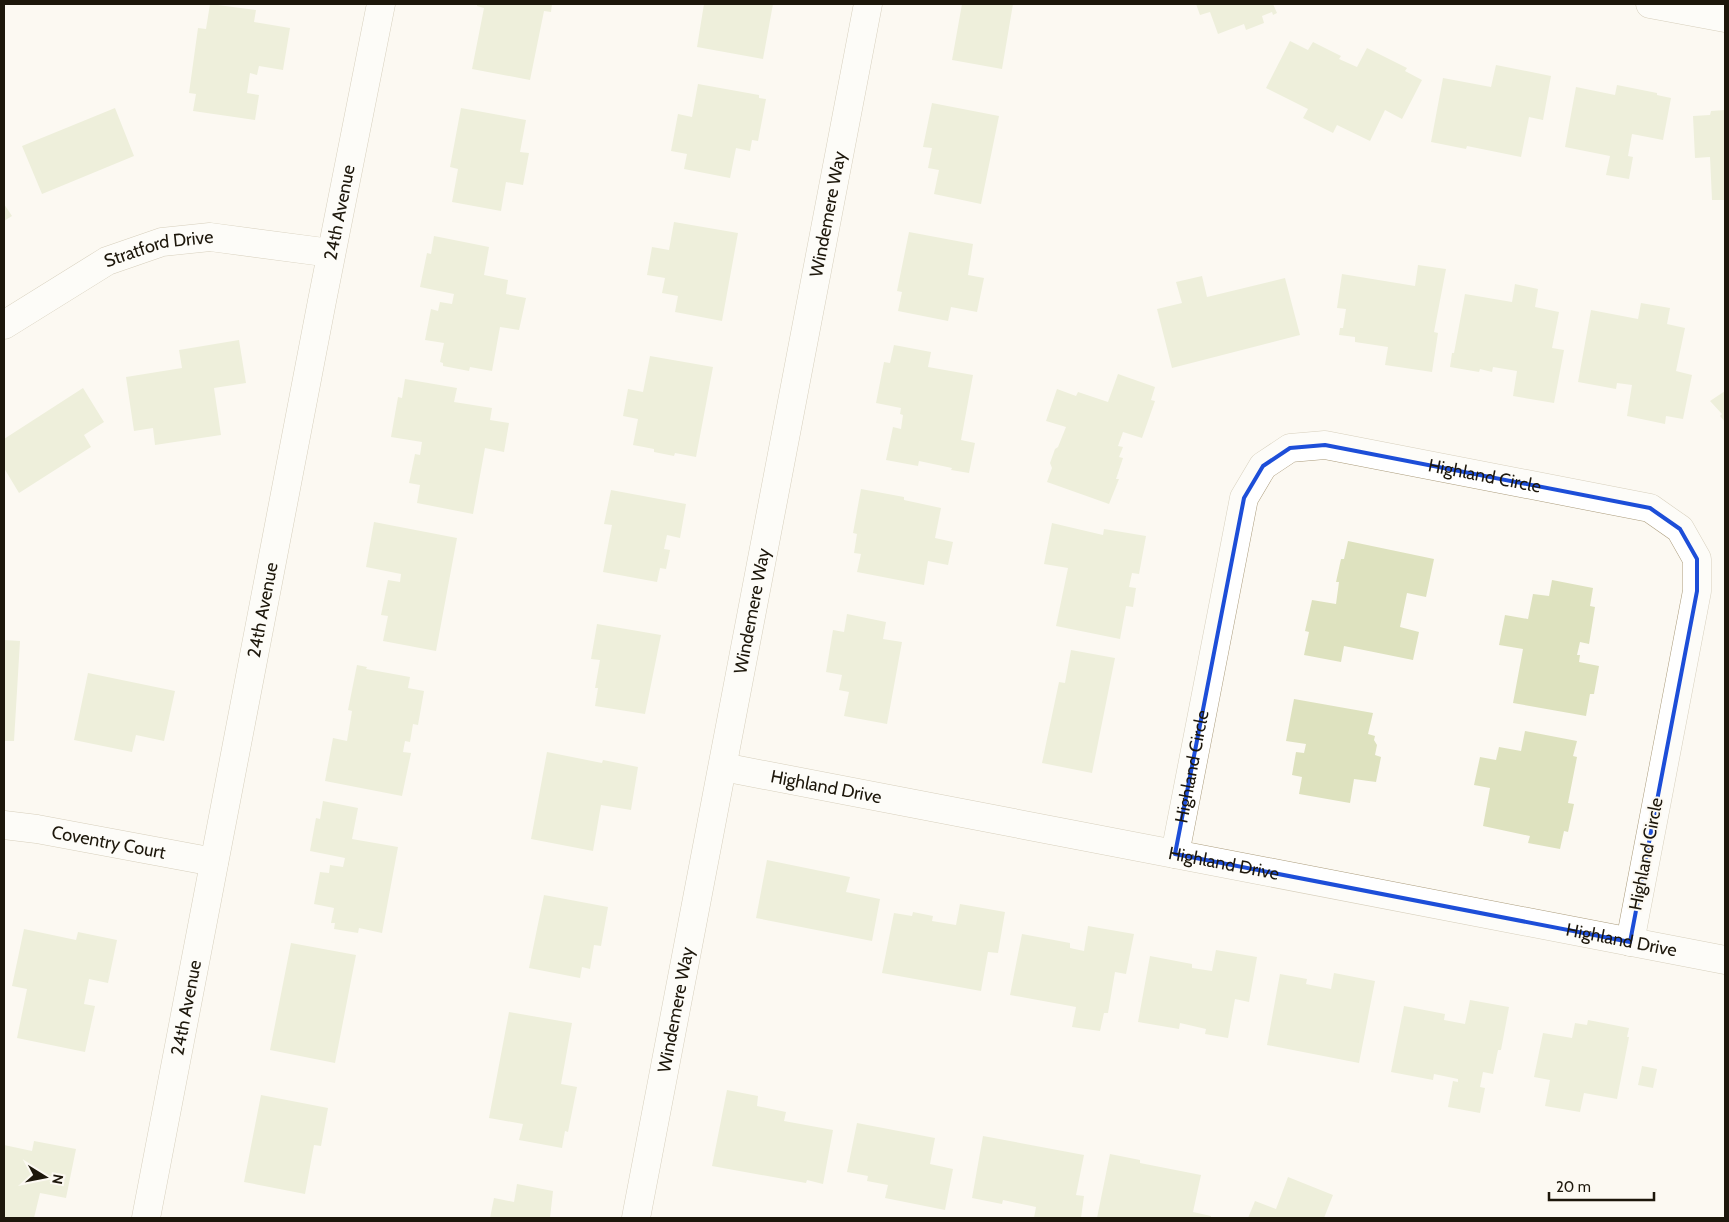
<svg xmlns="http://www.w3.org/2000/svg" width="1729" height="1222" font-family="Cabin,sans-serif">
  <rect width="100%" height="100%" fill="#fcf9f2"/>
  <path fill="#dee2bf" d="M 210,4 L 256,10 L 254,22 L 290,28 L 283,70 L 259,66 L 257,75 L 250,73 L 247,93 L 259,95 L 255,120 L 193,111 L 196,94 L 189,93 L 198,28 L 206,29 Z
    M 477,4 L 552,4 L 551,12 L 544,11 L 530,80 L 472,69 L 484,8 L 477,6 Z
    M 704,4 L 773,4 L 763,59 L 697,47 Z
    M 962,4 L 1013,4 L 1002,69 L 952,60 Z
    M 1196,4 L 1273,4 L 1277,13 L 1273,15 L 1272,12 L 1262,16 L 1264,23 L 1246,30 L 1244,24 L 1218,34 L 1210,12 L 1200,15 Z
    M 1290,41 L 1308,50 L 1313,42 L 1341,56 L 1339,59 L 1357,67 L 1367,48 L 1407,68 L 1405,71 L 1422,80 L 1402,119 L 1385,110 L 1370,141 L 1337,125 L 1333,133 L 1303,118 L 1308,109 L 1266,88 Z
    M 1496,65 L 1551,76 L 1543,120 L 1529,117 L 1521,157 L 1467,146 L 1466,149 L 1431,142 L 1443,78 L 1491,87 Z
    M 698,84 L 759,95 L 759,98 L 766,99 L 758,141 L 752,140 L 750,151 L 736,148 L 730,178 L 684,169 L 687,154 L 671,151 L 678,114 L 692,117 Z
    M 1617,85 L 1657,93 L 1657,95 L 1671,98 L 1663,140 L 1632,134 L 1628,156 L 1633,157 L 1629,179 L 1606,175 L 1610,156 L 1565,147 L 1576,87 L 1615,95 Z
    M 932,103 L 999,116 L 981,204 L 934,194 L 939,170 L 928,168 L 932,148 L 923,147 Z
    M 115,108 L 134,156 L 42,194 L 22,146 Z
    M 461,108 L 526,120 L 520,152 L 529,153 L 523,185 L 506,182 L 501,211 L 452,202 L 458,169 L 450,167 Z
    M 1725,110 L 1725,200 L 1712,200 L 1710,157 L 1695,158 L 1693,116 L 1710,115 L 1711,111 Z
    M 4,204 L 12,216 L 4,221 Z
    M 674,222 L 738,233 L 722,321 L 675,312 L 678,296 L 662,293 L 665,278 L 647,275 L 652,247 L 669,250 Z
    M 909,232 L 973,244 L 968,275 L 984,278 L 977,312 L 951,307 L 948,321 L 898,311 L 902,292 L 897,291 Z
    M 434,236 L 489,247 L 484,275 L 508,280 L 506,294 L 526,298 L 519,330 L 500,327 L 492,371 L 470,367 L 469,371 L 443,366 L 443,363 L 440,362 L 444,343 L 425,340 L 431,309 L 438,311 L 440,302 L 452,304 L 454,294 L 420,287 L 427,253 L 431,254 Z
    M 1418,265 L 1446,269 L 1434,332 L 1438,333 L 1432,372 L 1385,365 L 1388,347 L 1355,342 L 1355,337 L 1339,335 L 1340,328 L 1343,328 L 1346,309 L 1337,308 L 1342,274 L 1415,286 Z
    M 1202,276 L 1207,297 L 1285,278 L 1300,335 L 1172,368 L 1157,309 L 1182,303 L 1176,282 Z
    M 1515,284 L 1538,289 L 1535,307 L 1559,312 L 1552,348 L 1564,350 L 1554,403 L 1513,396 L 1517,371 L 1493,367 L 1492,372 L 1480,369 L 1479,372 L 1450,367 L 1452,353 L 1454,353 L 1465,294 L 1512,302 Z
    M 1641,303 L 1670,308 L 1667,324 L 1685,328 L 1676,371 L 1692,375 L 1683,419 L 1666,416 L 1665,424 L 1627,416 L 1632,385 L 1617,383 L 1616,389 L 1578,382 L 1591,310 L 1638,319 Z
    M 239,340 L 246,383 L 214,388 L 221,435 L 155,445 L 153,428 L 134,431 L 126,377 L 182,368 L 179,350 Z
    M 894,345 L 931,352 L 928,367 L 973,375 L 961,440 L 975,443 L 969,473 L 951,470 L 952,468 L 919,461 L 918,466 L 886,460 L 893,427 L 901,429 L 903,415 L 900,414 L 901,408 L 876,403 L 884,362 L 890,363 Z
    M 650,356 L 713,367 L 696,457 L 675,453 L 674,456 L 654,452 L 654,449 L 633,445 L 638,419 L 623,416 L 628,389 L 643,392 Z
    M 1118,374 L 1155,387 L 1151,400 L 1155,401 L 1142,438 L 1123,432 L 1118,446 L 1123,447 L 1119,457 L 1123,458 L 1116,479 L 1119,479 L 1109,504 L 1047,482 L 1052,468 L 1050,463 L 1055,449 L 1058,447 L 1066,427 L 1046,421 L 1057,389 L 1076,396 L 1078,392 L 1108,402 Z
    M 405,379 L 457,388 L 454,402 L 492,408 L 490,420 L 509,423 L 504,452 L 485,448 L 473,514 L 417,503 L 420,485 L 409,483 L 415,454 L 420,455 L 422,442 L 391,437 L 398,397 L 402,398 Z
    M 83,388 L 104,422 L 84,435 L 91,447 L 19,493 L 4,468 L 4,439 Z
    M 1725,391 L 1725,422 L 1720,416 L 1722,414 L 1710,401 Z
    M 861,489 L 904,497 L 904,500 L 941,508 L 935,538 L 953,542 L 948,565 L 928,561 L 924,585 L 857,572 L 861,554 L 854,553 L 857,534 L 853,533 Z
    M 611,490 L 686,504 L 680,538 L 667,535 L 664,549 L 670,550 L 666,569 L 660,568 L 657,582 L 603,572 L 612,525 L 604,524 Z
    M 374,522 L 457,538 L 436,651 L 383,641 L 388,616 L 381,615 L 388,580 L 400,582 L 401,574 L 366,567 Z
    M 1052,523 L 1103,535 L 1104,529 L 1146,536 L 1139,574 L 1132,573 L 1129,587 L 1136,588 L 1133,607 L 1126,606 L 1120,639 L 1056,626 L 1068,568 L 1044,564 Z
    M 1348,541 L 1434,559 L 1426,597 L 1407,593 L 1400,627 L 1419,632 L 1413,660 L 1344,646 L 1341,662 L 1304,655 L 1309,632 L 1305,631 L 1312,600 L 1336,604 L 1339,582 L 1336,582 L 1341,559 L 1344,559 Z
    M 1552,580 L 1593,588 L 1590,606 L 1595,607 L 1589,644 L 1580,642 L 1577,655 L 1580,655 L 1579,662 L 1599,666 L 1594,694 L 1590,694 L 1586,716 L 1513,703 L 1523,649 L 1499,645 L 1505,615 L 1528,619 L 1533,594 L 1549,596 Z
    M 847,614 L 886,622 L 883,639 L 902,642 L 887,724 L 844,716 L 849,692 L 839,690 L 842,675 L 826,672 L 833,630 L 844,632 Z
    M 597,624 L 661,635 L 645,714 L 595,706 L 598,688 L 595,688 L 600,660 L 591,659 Z
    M 4,640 L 20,641 L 14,741 L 4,741 Z
    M 1071,650 L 1115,658 L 1092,773 L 1042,763 L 1059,682 L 1065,683 Z
    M 357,665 L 367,667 L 366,669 L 410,677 L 408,688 L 424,691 L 418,725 L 413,724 L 410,742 L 405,741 L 403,752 L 411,753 L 402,796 L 325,781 L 333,738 L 347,741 L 352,711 L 348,710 Z
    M 88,673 L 175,691 L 164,741 L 136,735 L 132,752 L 74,740 Z
    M 1294,699 L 1373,713 L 1368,734 L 1375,736 L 1374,740 L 1377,745 L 1375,755 L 1381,757 L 1376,782 L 1354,779 L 1350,803 L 1299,794 L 1302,777 L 1292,775 L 1296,752 L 1304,753 L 1306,744 L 1286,741 Z
    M 1525,731 L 1577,741 L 1573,756 L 1577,757 L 1568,803 L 1574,804 L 1568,832 L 1564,831 L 1560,849 L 1528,843 L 1530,836 L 1483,826 L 1490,788 L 1474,785 L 1480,757 L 1496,760 L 1499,747 L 1521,751 Z
    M 547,752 L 602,763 L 603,760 L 638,767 L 631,810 L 601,805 L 593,851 L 531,839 Z
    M 323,801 L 358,808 L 352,839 L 398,847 L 382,933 L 359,928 L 358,933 L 334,929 L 335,923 L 331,923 L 334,908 L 314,904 L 320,872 L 329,873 L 330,865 L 343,867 L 345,858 L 310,851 L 316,818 L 320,819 Z
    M 767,860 L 850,877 L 846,892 L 880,899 L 872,941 L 756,918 Z
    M 544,895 L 608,907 L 601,946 L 594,945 L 590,969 L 582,967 L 580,978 L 529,968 Z
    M 960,904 L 1005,912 L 998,953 L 988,952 L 981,991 L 882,973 L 894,913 L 912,916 L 913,912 L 933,916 L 932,921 L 956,925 Z
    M 1088,926 L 1134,934 L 1126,974 L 1115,972 L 1108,1013 L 1104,1013 L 1100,1031 L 1072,1027 L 1076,1007 L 1010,995 L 1022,934 L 1070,943 L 1070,948 L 1084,951 Z
    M 24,929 L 76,940 L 78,932 L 117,940 L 108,983 L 89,979 L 84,1004 L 95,1006 L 85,1052 L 17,1038 L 27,989 L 12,986 Z
    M 291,943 L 356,955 L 335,1063 L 270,1050 Z
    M 1216,950 L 1257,957 L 1249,1002 L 1235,999 L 1228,1038 L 1205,1034 L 1206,1029 L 1180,1023 L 1179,1029 L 1138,1022 L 1150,956 L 1192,964 L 1192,968 L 1212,971 Z
    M 1334,973 L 1375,981 L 1359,1063 L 1267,1045 L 1280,974 L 1307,979 L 1306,984 L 1331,989 Z
    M 1470,1000 L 1509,1007 L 1501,1050 L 1498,1050 L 1493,1074 L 1483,1072 L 1480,1087 L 1485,1088 L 1480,1113 L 1448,1107 L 1453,1081 L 1458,1082 L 1458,1079 L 1434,1074 L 1433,1080 L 1391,1072 L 1404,1006 L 1445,1014 L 1444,1020 L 1465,1024 Z
    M 509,1012 L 572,1023 L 561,1084 L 577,1087 L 568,1132 L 565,1131 L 562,1148 L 519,1140 L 523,1124 L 489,1118 Z
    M 1588,1020 L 1629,1028 L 1627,1037 L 1629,1037 L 1617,1099 L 1584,1093 L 1580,1112 L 1545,1106 L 1550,1080 L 1534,1077 L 1543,1033 L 1572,1038 L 1575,1023 L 1587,1025 Z
    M 1642,1066 L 1657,1069 L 1653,1088 L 1638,1085 Z
    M 727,1090 L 758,1096 L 757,1106 L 786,1112 L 784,1121 L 833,1130 L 823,1184 L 807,1180 L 806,1183 L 712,1166 Z
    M 261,1095 L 328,1108 L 321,1146 L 314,1145 L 305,1194 L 244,1182 Z
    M 857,1123 L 935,1138 L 930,1164 L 953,1169 L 945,1210 L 885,1198 L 888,1185 L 867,1181 L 868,1176 L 847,1172 Z
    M 983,1136 L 1084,1155 L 1076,1195 L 1084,1196 L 1081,1218 L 1034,1218 L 1036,1207 L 1003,1200 L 1002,1204 L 972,1198 Z
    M 34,1141 L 76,1149 L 66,1198 L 40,1193 L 34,1218 L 4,1218 L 4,1145 L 32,1151 Z
    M 1110,1154 L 1140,1160 L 1140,1163 L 1201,1175 L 1193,1212 L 1211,1216 L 1211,1218 L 1097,1218 Z
    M 1288,1177 L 1333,1195 L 1324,1218 L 1248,1218 L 1255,1201 L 1276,1209 Z
    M 517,1184 L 553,1191 L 550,1218 L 490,1218 L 494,1198 L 514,1202 Z"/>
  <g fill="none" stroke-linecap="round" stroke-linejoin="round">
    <defs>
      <g id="street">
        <path d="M 1650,4 L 1725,18"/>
        <path id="s1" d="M 4,325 L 107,261 L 162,242 L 210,237 L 331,253"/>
        <path id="s2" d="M 723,767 L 1725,960"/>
        <path id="s3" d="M 4,825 L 37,829 L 214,862"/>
        <path id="s4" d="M 1175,854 L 1244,498 L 1263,466 L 1290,448 L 1325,445 L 1650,508 L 1680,529 L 1697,559 L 1697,591 L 1630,942"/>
        <path id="s5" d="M 146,1218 L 322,301 L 381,4"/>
        <path id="s6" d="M 636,1218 L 868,4"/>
      </g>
    </defs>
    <use href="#street" stroke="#ab9c7c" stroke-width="29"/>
    <use href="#street" stroke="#fff" stroke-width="28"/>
  </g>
  <path d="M0 0H1729V1222H0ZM 1325,445 L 1650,508 L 1680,529 L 1697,559 L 1697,591 L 1630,942 L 1175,854 L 1244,498 L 1263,466 L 1290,448 Z" fill="#fcf9f2" fill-opacity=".55" fill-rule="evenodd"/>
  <path fill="none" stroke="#1d4ed8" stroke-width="4" stroke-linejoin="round" d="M 1325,445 L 1650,508 L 1680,529 L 1697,559 L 1697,591 L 1630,942 L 1175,854 L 1244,498 L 1263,466 L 1290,448 Z"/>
  <g text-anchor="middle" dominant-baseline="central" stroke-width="4" stroke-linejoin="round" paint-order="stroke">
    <g font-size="18" fill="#1d170b" stroke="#fcf9f2">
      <text stroke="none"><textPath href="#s5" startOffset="1024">24th Avenue</textPath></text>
      <text stroke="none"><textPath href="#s6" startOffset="1022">Windemere Way</textPath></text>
      <text stroke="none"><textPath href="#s1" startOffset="175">Stratford Drive</textPath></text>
      <text stroke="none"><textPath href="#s4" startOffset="630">Highland Circle</textPath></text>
      <text stroke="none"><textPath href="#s5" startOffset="619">24th Avenue</textPath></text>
      <text stroke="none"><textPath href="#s6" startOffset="618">Windemere Way</textPath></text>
      <text stroke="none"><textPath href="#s4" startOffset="89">Highland Circle</textPath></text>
      <text stroke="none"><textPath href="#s2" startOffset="105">Highland Drive</textPath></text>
      <text stroke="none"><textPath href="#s3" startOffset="106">Coventry Court</textPath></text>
      <text transform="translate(1646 854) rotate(-79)">Highland Circle</text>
      <text stroke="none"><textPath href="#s2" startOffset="510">Highland Drive</textPath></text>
      <text stroke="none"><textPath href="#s2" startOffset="915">Highland Drive</textPath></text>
      <text stroke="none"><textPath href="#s5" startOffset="214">24th Avenue</textPath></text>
      <text stroke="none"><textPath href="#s6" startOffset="212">Windemere Way</textPath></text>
    </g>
  </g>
  <rect width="1729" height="1222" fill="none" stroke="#1d170b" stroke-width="10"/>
  <g transform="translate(45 1177) rotate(100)" stroke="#fcf9f2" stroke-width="4" paint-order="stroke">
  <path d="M0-4L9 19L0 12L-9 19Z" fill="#1d170b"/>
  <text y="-8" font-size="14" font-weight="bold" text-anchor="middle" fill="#1d170b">N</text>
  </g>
  <path d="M1549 1192v8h105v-8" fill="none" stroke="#1d170b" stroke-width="2.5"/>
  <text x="1556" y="1192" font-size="15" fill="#1d170b" stroke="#fcf9f2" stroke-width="4" paint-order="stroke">20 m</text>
</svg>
